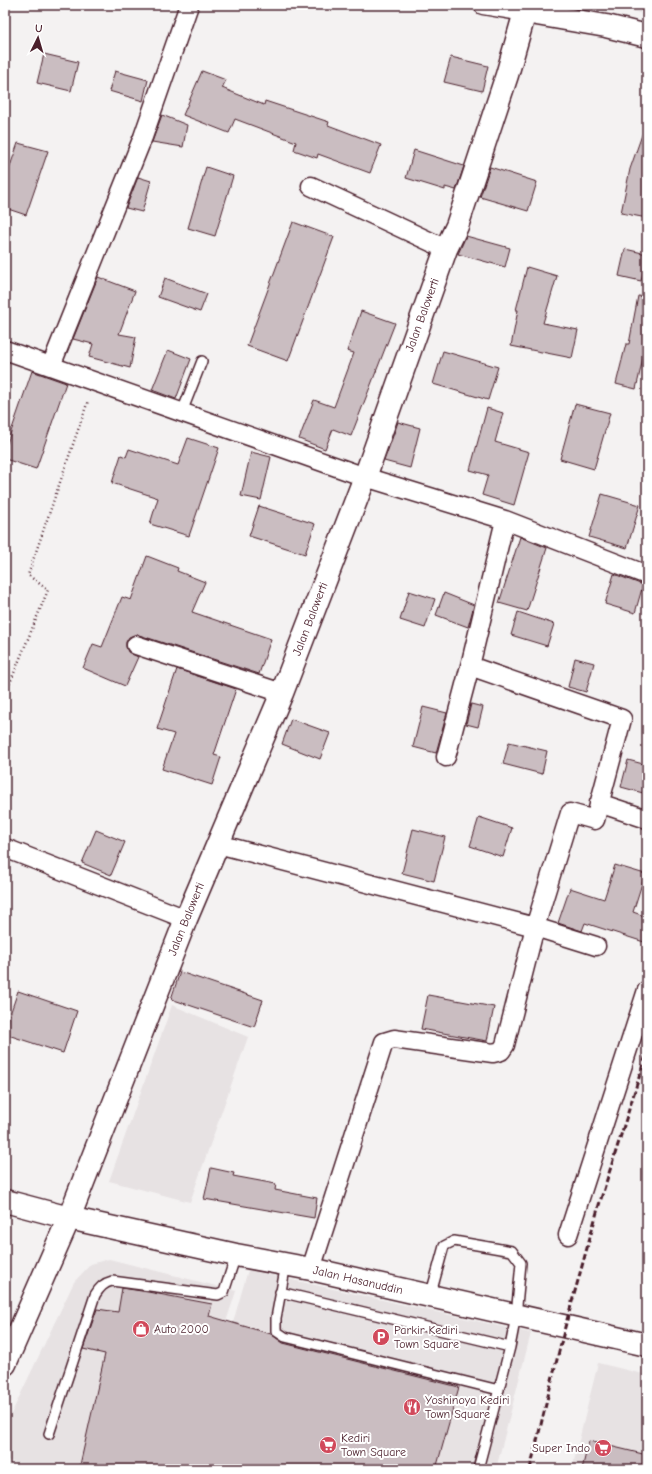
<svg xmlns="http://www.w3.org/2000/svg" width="652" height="1474" font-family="'Comic Neue',sans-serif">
  <rect width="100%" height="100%" fill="#f4f2f2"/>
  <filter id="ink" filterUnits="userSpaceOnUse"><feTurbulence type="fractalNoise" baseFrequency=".025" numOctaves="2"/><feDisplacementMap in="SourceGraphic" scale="8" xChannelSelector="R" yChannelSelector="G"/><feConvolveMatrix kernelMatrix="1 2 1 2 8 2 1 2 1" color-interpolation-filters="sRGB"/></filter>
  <g filter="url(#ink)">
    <path fill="#e7e2e3" d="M 606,5 L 647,5 L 647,15 Z
      M 172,1005 L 248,1037 L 190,1202 L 109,1181 Z
      M 109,1259 L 236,1291 L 178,1469 L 28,1469 L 5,1459 L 5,1427 L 74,1282 L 91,1264 Z
      M 248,1270 L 531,1333 L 496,1469 L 191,1469 Z
      M 598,1363 L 647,1375 L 647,1469 L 572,1469 Z"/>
    <path fill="#cabdc1" stroke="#4a1f2b" d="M 44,54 L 78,62 L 71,91 L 37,83 Z
      M 451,57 L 488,66 L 482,91 L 444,82 Z
      M 115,71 L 148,80 L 143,101 L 109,91 Z
      M 202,71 L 226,80 L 222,88 L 264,105 L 265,101 L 329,122 L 328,125 L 381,145 L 370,173 L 318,154 L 317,158 L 294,150 L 296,142 L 235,119 L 229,133 L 183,115 Z
      M 162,115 L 187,125 L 183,147 L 152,142 Z
      M 643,132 L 647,132 L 647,218 L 621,213 L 630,169 Z
      M 18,143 L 48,151 L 26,215 L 5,208 L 5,181 Z
      M 414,150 L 464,166 L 456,190 L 445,187 L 445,190 L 406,178 Z
      M 206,167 L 233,176 L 215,236 L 188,228 Z
      M 490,167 L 537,182 L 528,211 L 480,197 Z
      M 138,177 L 151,181 L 142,212 L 126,208 Z
      M 293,222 L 334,237 L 288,361 L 247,346 Z
      M 466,236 L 510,248 L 505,267 L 458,254 Z
      M 625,249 L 647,254 L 641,281 L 619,276 Z
      M 527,267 L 557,276 L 543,323 L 578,330 L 572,358 L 511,346 L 518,310 L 516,310 Z
      M 98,277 L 135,291 L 119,334 L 136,337 L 130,368 L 89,357 L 93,344 L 73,339 Z
      M 165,278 L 207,294 L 200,312 L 158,297 Z
      M 638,296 L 647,297 L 647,341 L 636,389 L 616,384 L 626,344 L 629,344 Z
      M 361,311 L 395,323 L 351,436 L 333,429 L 325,449 L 299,439 L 314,400 L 334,407 L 354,353 L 347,351 Z
      M 168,350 L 191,359 L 176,399 L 152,390 Z
      M 443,351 L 498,367 L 488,400 L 433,384 Z
      M 32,371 L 66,383 L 36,469 L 5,459 L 5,449 Z
      M 575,404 L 610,413 L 594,469 L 560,459 Z
      M 487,408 L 503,413 L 495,442 L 529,452 L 514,505 L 482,495 L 488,475 L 470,470 Z
      M 398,422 L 420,428 L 410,468 L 384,461 Z
      M 188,438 L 219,448 L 189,536 L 150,524 L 158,498 L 112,483 L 121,455 L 126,457 L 129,449 L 178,465 Z
      M 251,452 L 271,457 L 261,500 L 241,496 Z
      M 602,494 L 640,505 L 627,548 L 589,537 Z
      M 259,506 L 315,524 L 305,554 L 249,536 Z
      M 520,537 L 547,548 L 527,611 L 499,603 Z
      M 147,556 L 178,568 L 177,571 L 205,582 L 192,612 L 271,639 L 259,674 L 139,635 L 134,635 L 129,637 L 126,642 L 126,647 L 128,652 L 138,657 L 125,686 L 83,668 L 93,644 L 102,647 L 122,597 L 131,600 Z
      M 614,574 L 643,585 L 635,613 L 605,604 Z
      M 409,591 L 435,599 L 425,628 L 400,620 Z
      M 444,593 L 474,605 L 468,627 L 436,615 Z
      M 518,612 L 554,624 L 547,646 L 511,635 Z
      M 575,658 L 594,663 L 586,692 L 568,687 Z
      M 177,669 L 236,689 L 214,755 L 221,757 L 212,785 L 162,769 L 174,734 L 157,729 Z
      M 471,704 L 483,707 L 478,727 L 466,724 Z
      M 423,707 L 447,713 L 436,753 L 413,747 Z
      M 291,719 L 330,733 L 320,759 L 282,744 Z
      M 509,742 L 547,751 L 542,774 L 503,764 Z
      M 628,760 L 647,765 L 647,777 L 643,793 L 621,787 Z
      M 479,817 L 512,828 L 503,857 L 470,846 Z
      M 413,829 L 445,837 L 434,881 L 402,873 Z
      M 96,830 L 125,842 L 111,875 L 82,863 Z
      M 615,865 L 645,874 L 633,912 L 647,917 L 647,943 L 585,923 L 582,931 L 558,923 L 570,888 L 604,899 Z
      M 180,972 L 263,1000 L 254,1027 L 171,999 Z
      M 18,991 L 77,1011 L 63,1053 L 5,1034 L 5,1029 Z
      M 428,995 L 494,1007 L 487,1041 L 421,1029 Z
      M 211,1168 L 234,1173 L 233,1176 L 276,1184 L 275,1190 L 317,1198 L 314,1218 L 204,1199 Z
      M 122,1288 L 148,1292 L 212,1304 L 209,1316 L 271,1334 L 283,1343 L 459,1387 L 436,1469 L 99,1469 L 80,1465 L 105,1354 L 83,1349 L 97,1309 L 118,1312 Z
      M 589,1441 L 647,1455 L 647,1469 L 582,1469 Z"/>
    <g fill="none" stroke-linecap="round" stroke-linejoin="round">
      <defs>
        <path id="service" d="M 182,412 L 202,361
          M 286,1264 L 276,1318 L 276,1331 L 285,1337 L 499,1390
          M 280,1292 L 510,1347
          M 430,1297 L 444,1246 L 454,1241 L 512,1251 L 521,1263 L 516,1316 L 510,1347 L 478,1469
          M 49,1434 L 95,1295 C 100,1287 104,1283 112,1281 L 218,1295 L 224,1292 L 236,1255"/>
        <path id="minor" d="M 483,5 L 525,12
          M 311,186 L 446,249
          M 5,350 L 365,477 L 505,520 L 647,575
          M 51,366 L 143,137 L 189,5
          M 136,645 L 282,693
          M 470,666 L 622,719 L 595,820 L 570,813 L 535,927 L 596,946
          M 446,757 L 470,666 L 505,520
          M 599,803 L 647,819
          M 218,844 L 535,927 L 505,1045 L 501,1051 L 493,1053 L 394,1039 L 384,1042 L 311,1269
          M 5,848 L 186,919
          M 568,1235 L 647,990"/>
        <path id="tertiary" d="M 525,12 L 606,26 L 647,36
          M 69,1218 L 186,919 L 282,693 L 365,477 L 446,249 L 457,226 L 507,75 L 527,5"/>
        <path id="secondary" d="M 5,1364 L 69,1218"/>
        <path id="primary" d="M 5,1201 L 69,1218 L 236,1255 L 311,1269 L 647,1345"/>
      </defs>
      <use href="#service" stroke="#4a1f2b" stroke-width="12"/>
      <use href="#minor" stroke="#4a1f2b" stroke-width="21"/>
      <use href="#tertiary" stroke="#4a1f2b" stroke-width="25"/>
      <use href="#secondary" stroke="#4a1f2b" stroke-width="25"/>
      <use href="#primary" stroke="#4a1f2b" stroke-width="25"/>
      <path stroke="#4a1f2b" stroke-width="2.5" stroke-dasharray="1 3" stroke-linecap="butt" d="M 5,695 L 48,590 L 28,575 L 88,401"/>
      <use href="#service" stroke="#fff" stroke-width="9"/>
      <use href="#minor" stroke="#fff" stroke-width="18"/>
      <use href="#tertiary" stroke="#fff" stroke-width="22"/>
      <use href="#secondary" stroke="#fff" stroke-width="22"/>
      <use href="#primary" stroke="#fff" stroke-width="22"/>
      <path stroke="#4a1f2b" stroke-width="3" stroke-dasharray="6 3" stroke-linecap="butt" d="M 530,1469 L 565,1327 L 599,1205 L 647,1052"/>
    </g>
  </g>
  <defs>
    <symbol id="shop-disc" viewBox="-11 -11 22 22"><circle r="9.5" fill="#d1495b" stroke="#fff"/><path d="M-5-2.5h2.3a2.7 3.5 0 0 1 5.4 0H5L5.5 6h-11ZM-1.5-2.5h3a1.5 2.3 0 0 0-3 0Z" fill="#fff"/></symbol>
    <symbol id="parking-disc" viewBox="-11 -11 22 22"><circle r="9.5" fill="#d1495b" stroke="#fff"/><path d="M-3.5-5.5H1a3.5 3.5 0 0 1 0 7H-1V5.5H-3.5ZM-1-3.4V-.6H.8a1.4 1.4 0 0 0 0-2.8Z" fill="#fff"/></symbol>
    <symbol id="restaurant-disc" viewBox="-11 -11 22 22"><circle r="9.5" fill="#d1495b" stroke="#fff"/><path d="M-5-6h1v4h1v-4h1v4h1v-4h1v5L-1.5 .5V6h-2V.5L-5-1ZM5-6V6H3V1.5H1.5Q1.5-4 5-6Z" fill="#fff"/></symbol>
    <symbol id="supermarket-disc" viewBox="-11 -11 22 22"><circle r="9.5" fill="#d1495b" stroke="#fff"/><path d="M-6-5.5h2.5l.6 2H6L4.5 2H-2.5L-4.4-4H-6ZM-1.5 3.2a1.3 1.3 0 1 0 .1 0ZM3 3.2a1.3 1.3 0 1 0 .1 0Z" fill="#fff"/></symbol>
  </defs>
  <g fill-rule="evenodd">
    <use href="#shop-disc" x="131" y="1319" width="20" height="20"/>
    <use href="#parking-disc" x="371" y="1327" width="20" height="20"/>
    <use href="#restaurant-disc" x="402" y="1397" width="20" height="20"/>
    <use href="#supermarket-disc" x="318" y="1435" width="20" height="20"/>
    <use href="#supermarket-disc" x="593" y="1438" width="20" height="20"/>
  </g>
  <g text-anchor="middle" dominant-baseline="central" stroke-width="4" stroke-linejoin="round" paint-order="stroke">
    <g font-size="12" fill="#4a1f2b" stroke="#fff">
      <text transform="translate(422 315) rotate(-70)">Jalan Balowerti</text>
      <text transform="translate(310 619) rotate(-69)">Jalan Balowerti</text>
      <text transform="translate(186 919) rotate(-68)">Jalan Balowerti</text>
      <text transform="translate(358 1280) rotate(13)">Jalan Hasanuddin</text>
    </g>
    <g font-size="12" fill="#4a1f2b" stroke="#fff" text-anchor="start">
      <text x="154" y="1329">Auto 2000</text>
      <text x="394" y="1330">Parkir Kediri<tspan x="394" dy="14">Town Square</tspan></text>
      <text x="425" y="1400">Yoshinoya Kediri<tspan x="425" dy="14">Town Square</tspan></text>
      <text x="341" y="1438">Kediri<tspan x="341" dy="14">Town Square</tspan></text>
      <text x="590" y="1448" text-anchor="end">Super Indo</text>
    </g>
  </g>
  <rect width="652" height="1474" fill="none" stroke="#fff" stroke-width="20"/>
  <rect x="10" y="10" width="632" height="1454" fill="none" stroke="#4a1f2b" stroke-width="1.5" filter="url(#ink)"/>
  <g transform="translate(38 38) rotate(5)" stroke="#ffffff" stroke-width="3" paint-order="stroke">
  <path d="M0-3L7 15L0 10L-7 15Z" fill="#4a1f2b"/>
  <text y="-6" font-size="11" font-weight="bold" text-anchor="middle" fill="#4a1f2b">U</text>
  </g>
</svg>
